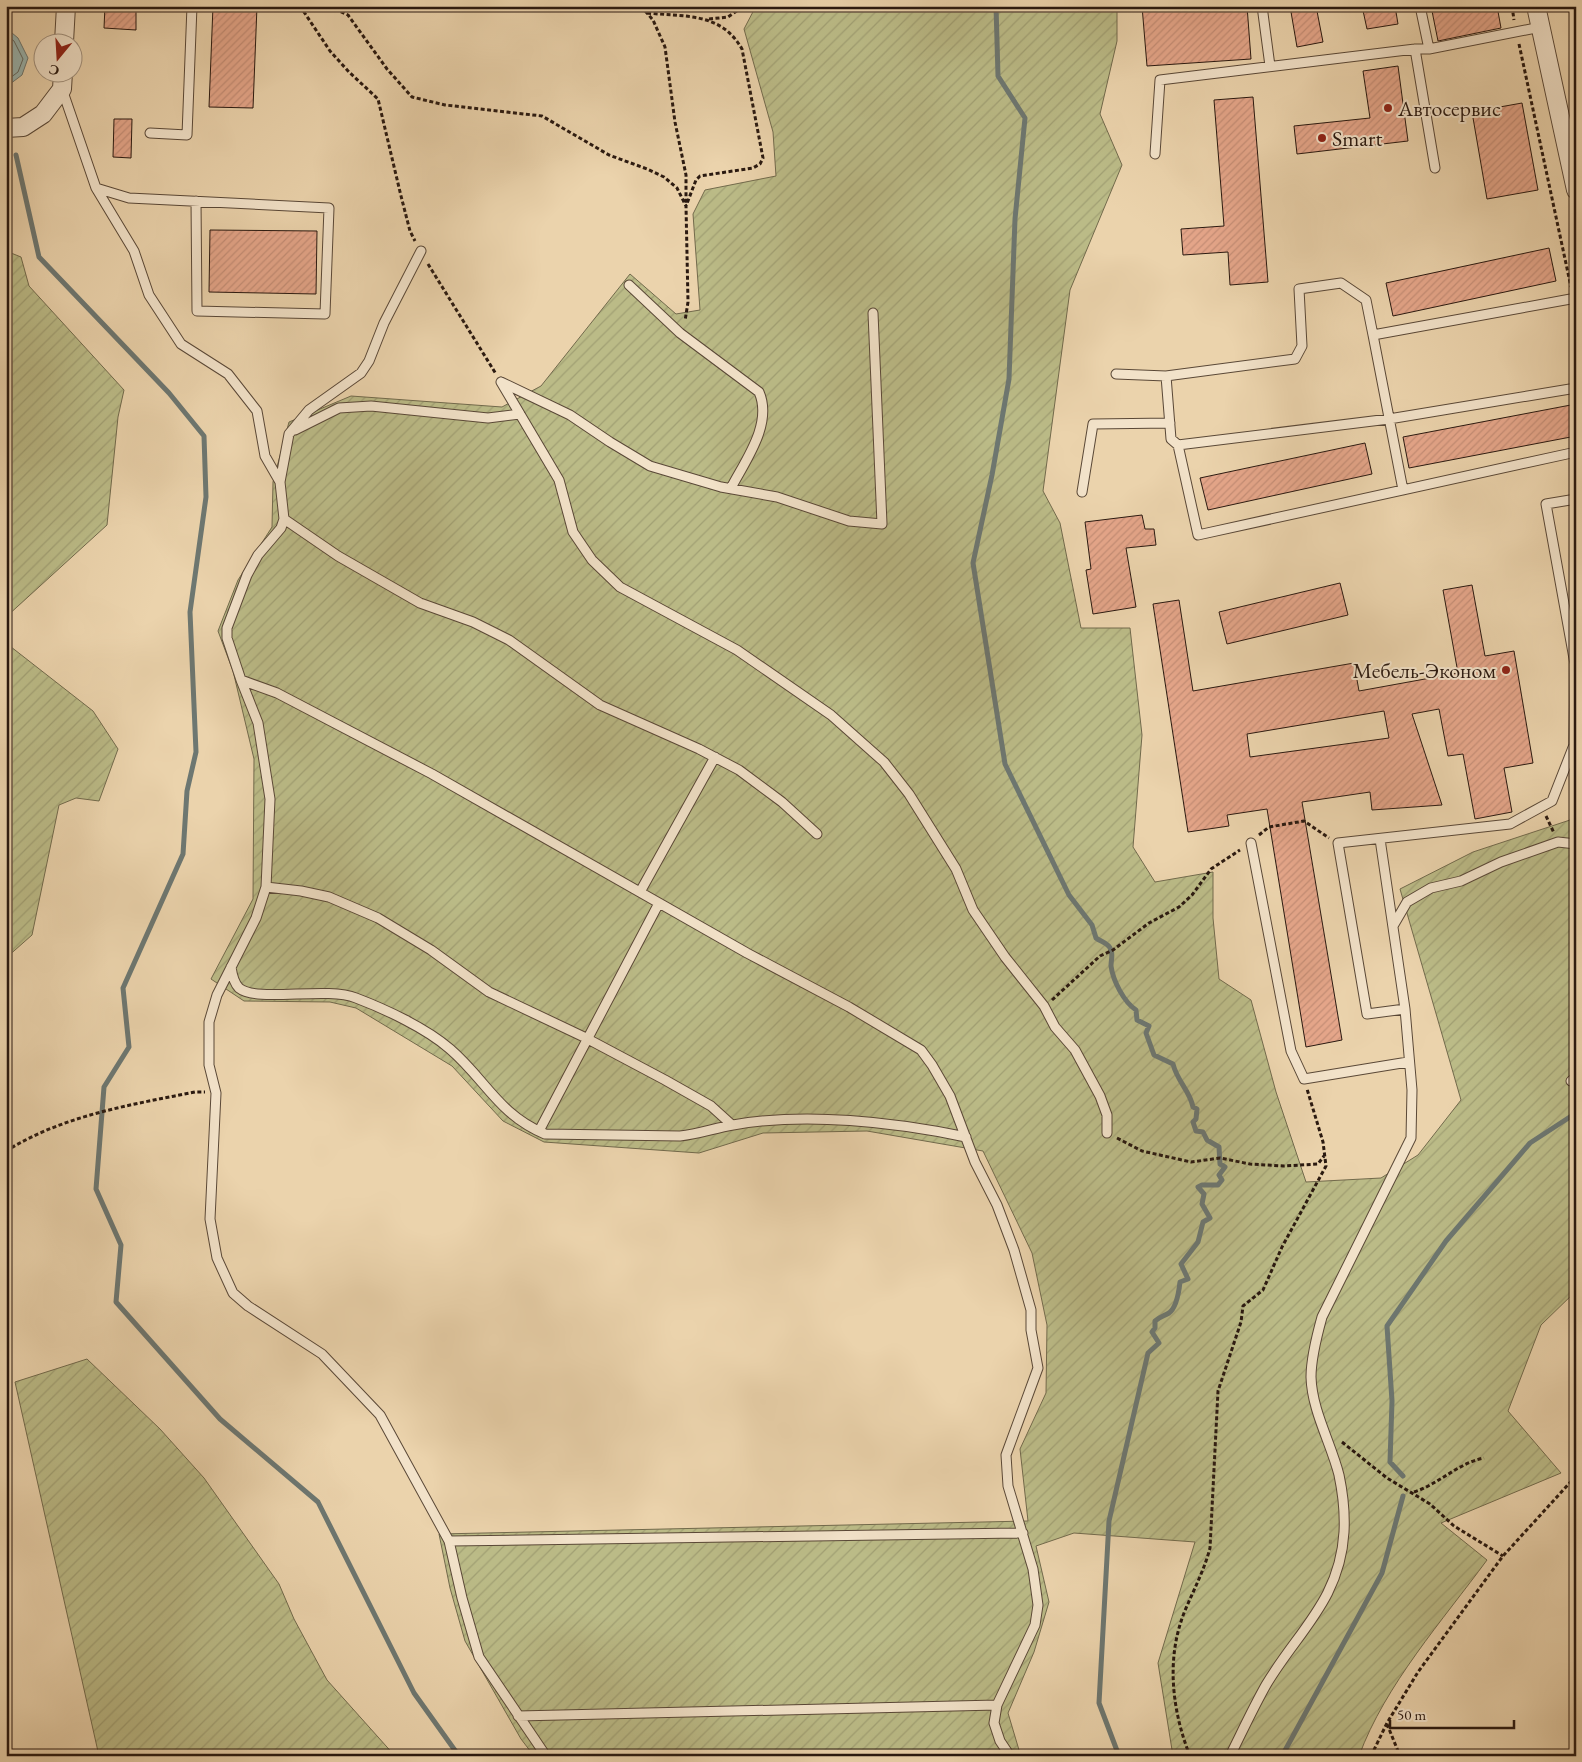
<svg xmlns="http://www.w3.org/2000/svg" width="1582" height="1762" font-family="'EB Garamond',serif">
  <defs>
    <pattern id="garden-furrows" width="10" height="10" patternUnits="userSpaceOnUse" patternTransform="scale(1.25)"><rect width="10" height="10" fill="#bbbb87"/><path d="M-1 1l2-2M0 10L10 0M9 11l2-2" fill="none" stroke="#a1a074"/></pattern>
    <pattern id="building-hatch" width="6" height="6" patternUnits="userSpaceOnUse" patternTransform="scale(1.25)"><rect width="6" height="6" fill="#e5a68a"/><path d="M-1 1l2-2M0 6l6-6M5 7l2-2" fill="none" stroke="#c58e76"/></pattern>
  </defs>
  <rect width="100%" height="100%" fill="#ebd3ac"/>
  <filter id="stains"><feTurbulence type="fractalNoise" baseFrequency=".004" numOctaves="4"/><feColorMatrix values="0 0 0 0 .2 0 0 0 0 .09 0 0 0 0 .02 0 0 0 .5 -.17"/></filter>
  <radialGradient id="worn" r=".72"><stop offset=".6" stop-color="#630" stop-opacity="0"/><stop offset="1" stop-color="#630" stop-opacity=".3"/></radialGradient>
  <path fill="url(#garden-furrows)" stroke="#726a4c" d="M 756,6 L 1117,6 L 1117,41 L 1100,114 L 1122,165 L 1070,290 L 1043,491 L 1060,523 L 1081,628 L 1130,628 L 1142,735 L 1133,847 L 1155,882 L 1213,872 L 1213,918 L 1219,979 L 1251,1000 L 1276,1092 L 1306,1182 L 1381,1178 L 1418,1155 L 1461,1100 L 1400,889 L 1473,852 L 1570,820 L 1576,801 L 1576,1227 L 1572,1230 L 1576,1236 L 1576,1291 L 1541,1325 L 1508,1411 L 1561,1473 L 1441,1523 L 1487,1560 C 1443,1620 1385,1685 1359,1756 L 1173,1756 L 1158,1663 L 1195,1542 L 1074,1533 L 1036,1546 L 1049,1602 L 1034,1652 L 1008,1713 L 1019,1750 L 1024,1756 L 534,1756 L 521,1739 L 465,1641 L 450,1588 L 439,1534 L 1028,1521 L 1020,1449 L 1046,1393 L 1047,1325 L 1032,1253 L 983,1151 L 867,1131 L 763,1133 L 699,1153 L 544,1142 L 503,1121 L 452,1066 L 356,1008 L 330,1002 L 244,1001 L 211,979 L 253,899 L 254,759 L 233,671 L 218,631 L 238,580 L 272,527 L 273,482 L 289,422 L 351,396 L 502,407 L 541,386 L 630,274 L 676,314 L 700,310 L 693,214 L 705,190 L 776,176 L 773,132 L 744,29 Z
    M 6,251 L 21,257 L 29,286 L 124,390 L 118,417 L 107,525 L 6,617 Z
    M 6,643 L 93,711 L 118,749 L 99,801 L 76,798 L 59,805 L 32,935 L 6,958 Z
    M 87,1359 L 160,1429 L 204,1478 L 279,1584 L 294,1619 L 327,1680 L 395,1756 L 99,1756 L 15,1382 Z"/>
  <path fill="#9ab6b1" stroke="#6d7771" d="M 6,28 L 18,38 L 28,58 L 22,75 L 6,87 Z"/>
  <g fill="none" stroke-linecap="round" stroke-linejoin="round">
    <path stroke="#626860" stroke-width="1" d="M 6,35 L 14,41 L 23,59 L 18,72 L 6,81"/>
    <path stroke="#6d7771" stroke-width="5" d="M 996,6 L 998,76 L 1025,118 L 1015,219 L 1009,379 L 992,475 L 973,563 L 1005,764 L 1069,895 L 1092,925 L 1096,938 C 1101,942 1109,943 1111,950 C 1113,955 1111,960 1111,966 C 1113,981 1124,1002 1136,1010 L 1137,1020 L 1149,1026 L 1146,1033 L 1154,1055 L 1173,1064 C 1177,1081 1190,1091 1193,1107 L 1197,1109 L 1196,1119 L 1193,1122 L 1196,1131 L 1203,1132 L 1207,1140 L 1219,1147 L 1220,1164 L 1225,1167 L 1219,1175 L 1222,1180 L 1218,1185 L 1202,1185 L 1198,1187 L 1204,1194 L 1202,1204 L 1210,1218 L 1203,1222 L 1198,1242 L 1181,1264 L 1188,1279 L 1180,1282 C 1179,1291 1176,1308 1169,1313 C 1164,1316 1159,1317 1155,1321 L 1155,1328 L 1152,1332 L 1159,1343 L 1148,1353 L 1109,1521 L 1099,1703 L 1119,1756
      M 16,155 L 39,257 L 169,393 L 204,436 L 206,497 L 190,612 L 196,752 L 187,791 L 183,854 L 123,988 L 129,1047 L 104,1087 L 96,1189 L 121,1245 L 116,1302 L 220,1419 L 318,1502 L 414,1693 L 459,1756
      M 1403,1476 L 1390,1462 L 1392,1401 L 1387,1326 L 1446,1241 L 1530,1143 L 1576,1113
      M 1282,1756 L 1382,1573 L 1403,1496"/>
  </g>
  <path fill="url(#building-hatch)" stroke="#2a1910" fill-rule="evenodd" d="M 105,6 L 136,6 L 136,30 L 104,28 Z
    M 213,6 L 257,6 L 253,108 L 209,107 Z
    M 1142,6 L 1247,6 L 1251,59 L 1147,66 Z
    M 1290,6 L 1316,6 L 1323,42 L 1297,47 Z
    M 1362,6 L 1395,6 L 1398,24 L 1367,29 Z
    M 1431,6 L 1497,6 L 1501,28 L 1438,41 Z
    M 1398,66 L 1408,141 L 1297,154 L 1294,126 L 1370,118 L 1363,71 Z
    M 1253,97 L 1268,282 L 1230,285 L 1228,252 L 1183,255 L 1181,229 L 1224,226 L 1214,100 Z
    M 1522,103 L 1538,190 L 1487,199 L 1472,112 Z
    M 114,119 L 132,119 L 131,158 L 113,157 Z
    M 210,230 L 317,231 L 316,294 L 209,292 Z
    M 1549,248 L 1556,281 L 1393,316 L 1386,283 Z
    M 1576,404 L 1576,436 L 1409,468 L 1403,437 Z
    M 1365,443 L 1372,474 L 1208,510 L 1200,478 Z
    M 1142,515 L 1145,529 L 1154,529 L 1156,545 L 1126,548 L 1136,607 L 1093,614 L 1086,570 L 1091,569 L 1085,522 Z
    M 1340,583 L 1348,615 L 1227,644 L 1219,612 Z
    M 1472,585 L 1485,656 L 1514,651 L 1533,763 L 1504,768 L 1512,812 L 1475,819 L 1463,754 L 1448,756 L 1439,709 L 1412,714 L 1442,805 L 1372,810 L 1370,792 L 1302,802 L 1342,1040 L 1306,1047 L 1267,809 L 1227,815 L 1229,826 L 1188,832 L 1153,604 L 1179,600 L 1193,691 L 1354,663 L 1359,691 L 1458,673 L 1443,590 ZM 1384,711 L 1389,738 L 1250,757 L 1247,734 Z"/>
  <g fill="none" stroke-linecap="round" stroke-linejoin="round">
    <defs>
      <path id="service" d="M 1262,6 L 1270,66
        M 1420,6 L 1429,49 L 1541,27
        M 1415,49 L 1435,168
        M 62,89 L 96,188 L 129,198 L 329,208 L 325,314 L 197,311 L 196,201
        M 150,133 L 187,135 L 192,6
        M 1155,154 L 1160,80 L 1415,49 L 1429,49
        M 96,188 L 134,251 L 149,295 L 181,344 L 228,374 L 257,411 L 265,456 L 280,482
        M 421,251 L 384,323 L 369,361 L 361,373 L 309,410 L 289,434 L 280,482 L 284,519 L 281,528 L 258,555 L 247,575 L 227,628 L 227,638 L 241,680 L 277,693 L 432,774 L 747,953 L 849,1007 L 921,1050 L 932,1065 L 950,1096 L 975,1162 L 997,1205 L 1014,1250 L 1031,1310 L 1031,1330 L 1038,1368 L 1006,1455 L 1008,1486 L 1033,1569 L 1038,1605 L 1035,1625 L 997,1705 L 994,1723 L 1000,1741 L 1010,1756
        M 629,285 L 680,333 L 759,392 C 773,424 745,461 731,488
        M 1373,335 L 1366,300 L 1341,283 L 1299,289 L 1302,346 L 1295,359 L 1166,376 L 1171,439 L 1178,445 L 1198,535 L 1576,452
        M 1116,374 L 1166,376
        M 501,382 L 559,480 L 573,532 L 592,560 L 620,587 L 737,650 L 831,715 L 884,762 L 909,794 L 956,869 L 973,910 L 1005,957 L 1044,1006 L 1055,1027 L 1075,1050 L 1100,1096 L 1107,1115 L 1107,1133
        M 501,382 L 570,415 L 610,442 L 650,466 L 721,487 L 777,497 L 849,521 L 882,524 L 873,313
        M 295,430 L 339,408 L 371,406 L 488,418 L 520,414
        M 1178,445 L 1389,419 L 1576,388
        M 1403,490 L 1373,335 L 1576,298
        M 1082,492 L 1093,424 L 1170,423
        M 284,519 L 338,556 L 420,603 L 473,622 L 509,640 L 600,705 L 699,749 L 739,770 L 782,802 L 817,834
        M 241,680 L 258,723 L 270,799 L 266,887 L 301,891 L 329,897 L 378,918 L 431,950 L 489,992 L 584,1037 L 665,1080 L 711,1106 L 732,1125
        M 1380,839 L 1405,1009 L 1367,1014 L 1338,843 L 1510,824 L 1552,801 L 1574,745 L 1575,664 L 1546,504 L 1576,499
        M 1251,843 L 1291,1051 L 1304,1079 L 1408,1062
        M 266,887 L 256,918 L 217,995 L 209,1022 L 209,1065 L 216,1093 L 210,1219 L 217,1258 L 233,1293 L 248,1306 L 322,1354 L 380,1415 L 449,1541 L 462,1598 L 479,1657 L 546,1756
        M 640,892 L 715,757
        M 1393,926 L 1407,902 L 1431,888 L 1461,881 L 1501,862 L 1558,842 L 1576,844
        M 231,967 C 232,974 234,983 239,988 C 257,1003 326,986 356,998 C 385,1009 426,1028 450,1049 C 486,1080 498,1114 545,1134 L 680,1136 C 699,1134 715,1128 733,1125 C 805,1112 895,1122 966,1137
        M 1571,1081 L 1576,1077
        M 539,1131 L 659,903
        M 449,1541 L 1023,1533
        M 518,1716 L 997,1705
        M 1230,1756 C 1242,1732 1253,1708 1266,1685 C 1298,1631 1340,1600 1344,1532 C 1345,1513 1343,1494 1339,1475 C 1331,1443 1312,1411 1311,1377 C 1311,1358 1317,1335 1322,1317 L 1411,1138 L 1412,1090 L 1405,1009"/>
      <path id="minor" d="M 1536,6 L 1576,190
        M 64,42 L 66,6
        M 6,128 L 23,127 L 43,114 L 62,89 L 63,72"/>
    </defs>
    <use href="#service" stroke="#5a4837" stroke-width="11"/>
    <use href="#minor" stroke="#5a4837" stroke-width="20"/>
    <path stroke="#2a1910" stroke-width="3" stroke-dasharray="4 2.5" stroke-linecap="butt" d="M 300,6 L 330,51 L 349,72 L 378,99 L 401,196 L 410,231 L 415,241
      M 329,6 L 348,15 L 387,69 L 412,97 L 445,105 L 542,116 L 609,155 L 647,169 L 664,177 L 677,188 L 686,206 L 688,302 L 685,321
      M 641,6 L 653,20 L 665,47 L 675,122 L 686,175 L 686,203
      M 1512,6 L 1514,20
      M 647,13 C 685,17 721,12 742,49 L 763,158 L 760,164 L 753,168 L 700,176 L 696,180 L 686,206
      M 709,19 L 728,17 L 744,6
      M 1519,44 L 1571,287
      M 428,264 L 496,374
      M 1546,816 L 1554,833
      M 1259,835 L 1269,827 L 1304,821 L 1329,838
      M 1052,1000 L 1100,956 L 1113,950 L 1149,923 L 1179,907 L 1192,895 L 1211,869 L 1240,850
      M 1117,1138 L 1142,1151 L 1191,1162 L 1220,1158 L 1250,1164 L 1284,1166 L 1318,1164 L 1324,1156
      M 6,1151 C 64,1115 130,1105 195,1092 L 205,1092
      M 1342,1442 L 1387,1478 L 1430,1504 L 1454,1526 L 1503,1556
      M 1414,1492 C 1439,1484 1458,1463 1484,1458
      M 1387,1724 L 1400,1756
      M 1190,1756 C 1172,1711 1166,1659 1184,1613 C 1193,1591 1204,1571 1210,1548 L 1218,1391 L 1241,1322 L 1243,1306 L 1263,1290 L 1282,1247 L 1326,1166 L 1323,1142 L 1307,1089
      M 1371,1756 L 1387,1723 L 1418,1672 L 1503,1556 L 1576,1476"/>
    <use href="#service" stroke="#f2e2c9" stroke-width="9"/>
    <use href="#minor" stroke="#f2e2c9" stroke-width="18"/>
  </g>
  <g fill="#8f2418" stroke="#f2e2c9" stroke-width="2">
    <circle cx="1388" cy="108" r="5"/>
    <circle cx="1322" cy="138" r="5"/>
    <circle cx="1506" cy="670" r="5"/>
  </g>
  <g text-anchor="middle" dominant-baseline="central" stroke-width="4" stroke-linejoin="round" paint-order="stroke">
    <g font-size="22" fill="#2a1910" stroke="#f2e2c9" text-anchor="start">
      <text x="1398" y="108">Автосервис</text>
      <text x="1332" y="138">Smart</text>
      <text x="1496" y="670" text-anchor="end">Мебель-Эконом</text>
    </g>
  </g>
  <rect width="1582" height="1762" fill="none" stroke="#ebd3ac" stroke-width="25"/>
  <rect x="8" y="8" width="1567" height="1747" fill="none" stroke="#2a1910" stroke-width="2.5"/>
  <rect x="12" y="12" width="1557" height="1737" fill="none" stroke="#2a1910"/>
  <g transform="translate(58 58) rotate(198)"><circle r="24" fill="#f2e2c9" stroke="#a2927f"/>
  <path d="M0-4L9 19L0 12L-9 19Z" fill="#8f2418"/>
  <text y="-8" font-size="14" font-weight="bold" text-anchor="middle" fill="#2a1910">С</text>
  </g>
  <path d="M1390 1720v8h124v-8" fill="none" stroke="#2a1910" stroke-width="2.5"/>
  <text x="1397" y="1720" font-size="15" fill="#2a1910" stroke="#f2e2c9" stroke-width="4" paint-order="stroke">50 m</text>
  <rect width="100%" height="100%" filter="url(#stains)"/>
  <rect width="100%" height="100%" fill="url(#worn)"/>
</svg>
